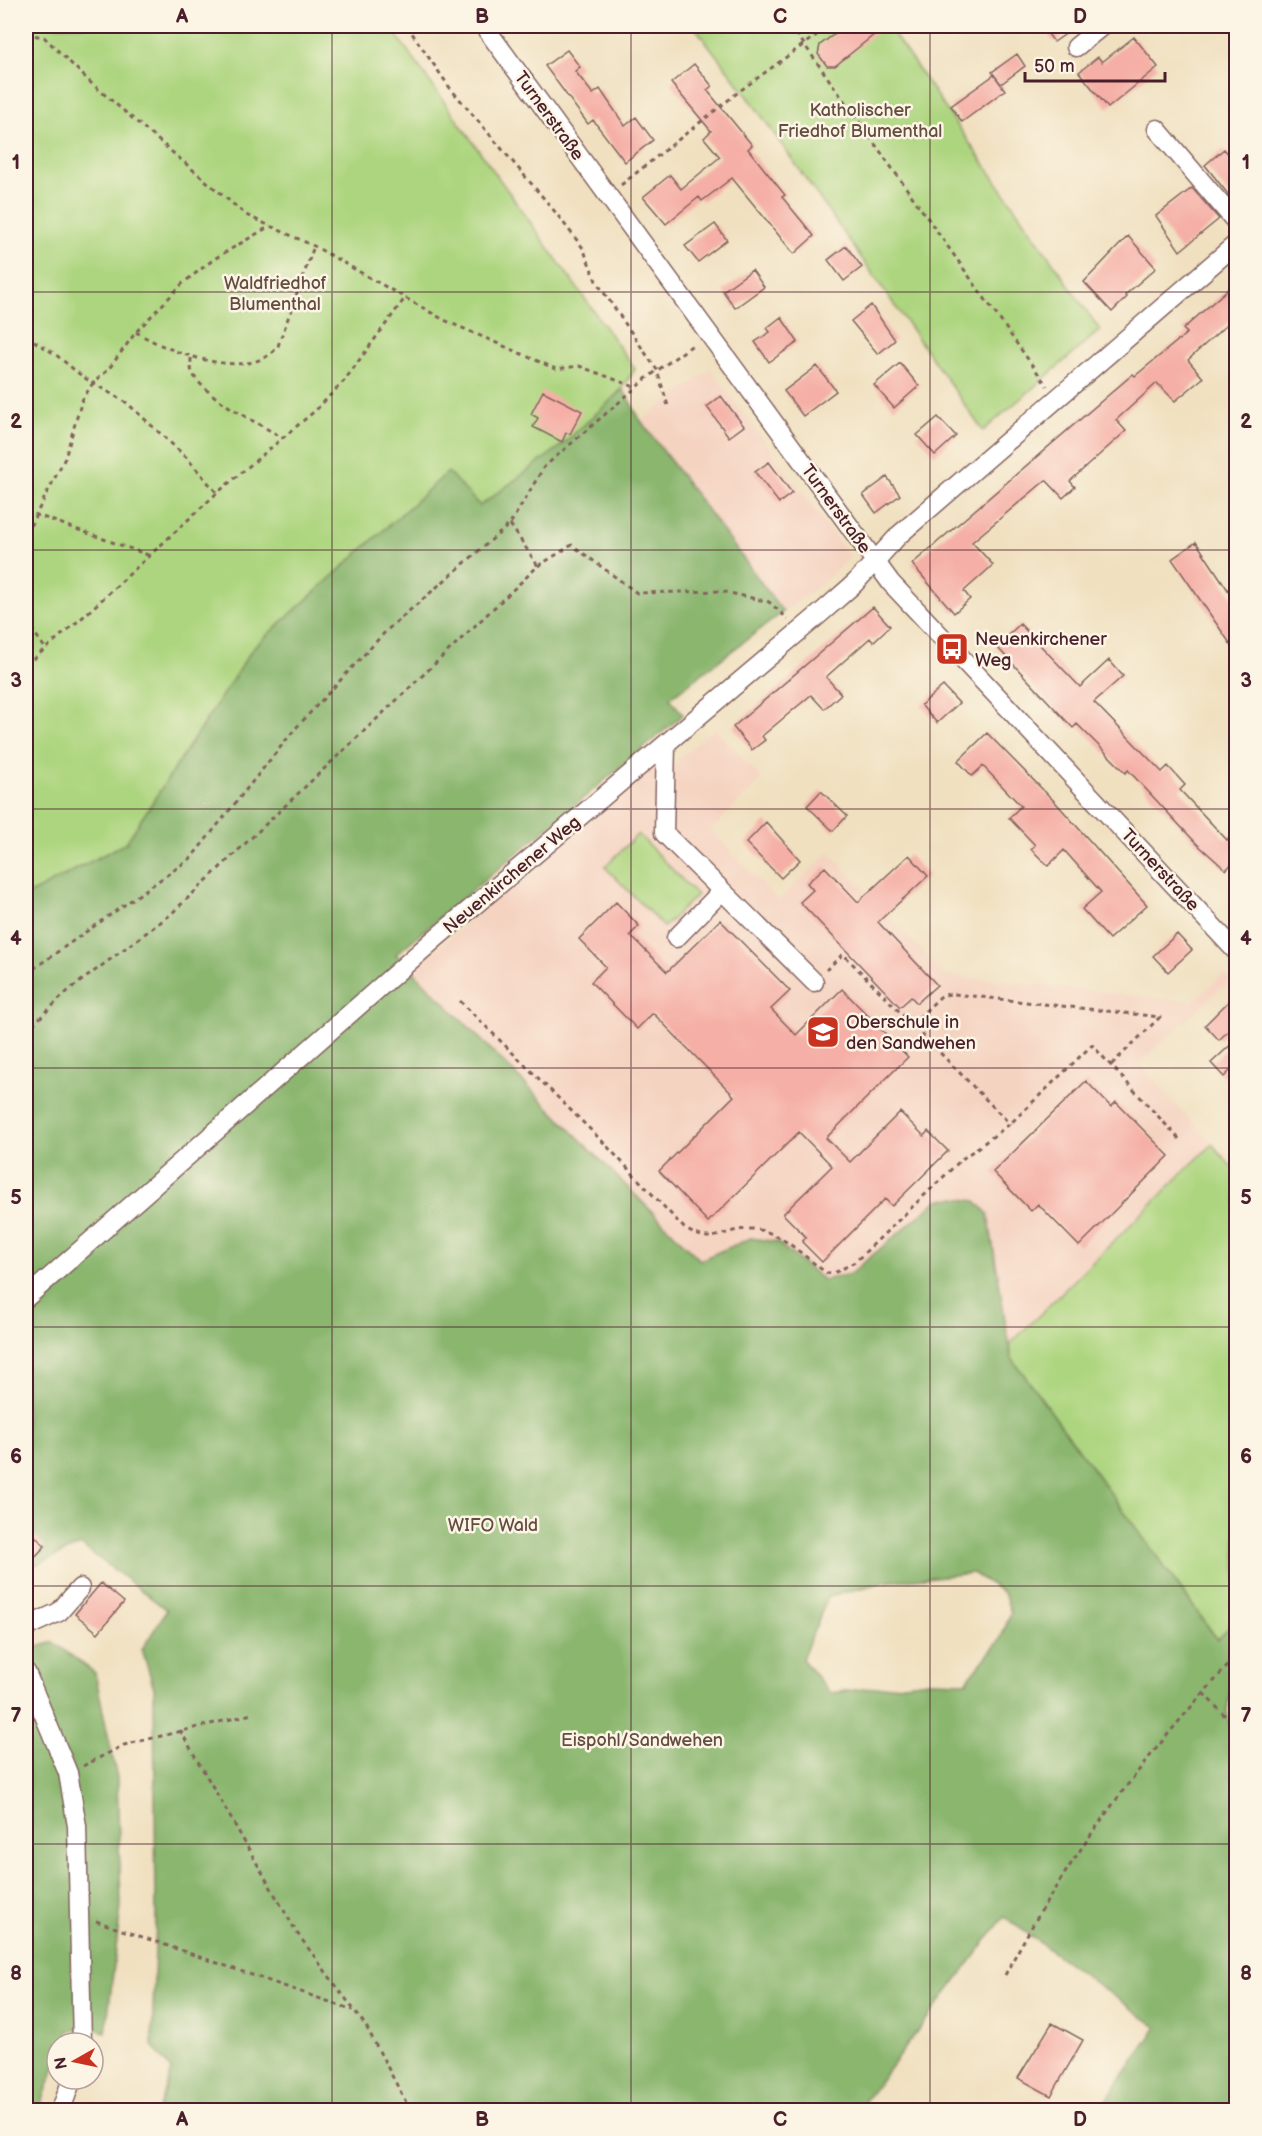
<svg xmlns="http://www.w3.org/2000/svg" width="1262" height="2136" font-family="'Balsamiq Sans',sans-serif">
  <rect width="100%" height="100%" fill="#fcf5e5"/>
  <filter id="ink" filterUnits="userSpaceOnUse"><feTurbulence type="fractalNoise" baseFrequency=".0167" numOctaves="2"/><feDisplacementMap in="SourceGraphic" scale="12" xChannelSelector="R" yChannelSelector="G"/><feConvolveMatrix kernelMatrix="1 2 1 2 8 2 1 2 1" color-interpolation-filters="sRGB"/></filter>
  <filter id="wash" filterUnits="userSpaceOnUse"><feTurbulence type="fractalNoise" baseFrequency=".008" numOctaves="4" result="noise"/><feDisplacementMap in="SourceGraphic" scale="24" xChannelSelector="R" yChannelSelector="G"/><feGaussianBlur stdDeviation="1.35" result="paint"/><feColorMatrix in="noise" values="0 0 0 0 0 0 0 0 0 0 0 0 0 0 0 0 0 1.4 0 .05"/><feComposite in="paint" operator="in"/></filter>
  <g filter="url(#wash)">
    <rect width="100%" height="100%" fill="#f0e0c0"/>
    <path fill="#f5d3c1" d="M 711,369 L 850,557 L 826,580 L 783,612 L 641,421 Z
      M 714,728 L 762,779 L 711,830 L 778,901 L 829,852 L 944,975 L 1193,1002 L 1223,974 L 1230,980 L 1139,1063 L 1212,1144 L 1010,1344 L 988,1215 L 835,1279 L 823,1280 L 777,1242 L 751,1238 L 700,1260 L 412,969 L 660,760 L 675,762 Z"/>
    <path fill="#add57f" stroke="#7c7a55" stroke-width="1.5" d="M 26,26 L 390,26 L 635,369 C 603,423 530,468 480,506 L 447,473 L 253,648 L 126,843 L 26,896 Z
      M 694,26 L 888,26 L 1100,330 L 983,431 L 749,98 Z
      M 638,834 L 697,895 L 664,927 L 605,867 Z
      M 1212,1144 L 1236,1172 L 1236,1621 L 1218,1640 L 1011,1357 L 1010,1344 Z"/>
    <path fill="#8ab66e" stroke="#6a6a4c" stroke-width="1.5" fill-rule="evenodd" d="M 623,389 L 641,421 L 783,612 L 670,698 L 683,715 L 396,954 L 700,1260 L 751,1238 L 777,1242 L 823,1280 L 850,1274 L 938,1200 L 954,1198 L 976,1201 L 988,1214 L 1011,1357 L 1217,1639 L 1236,1621 L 1236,1670 L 1233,1673 L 1227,1711 L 1236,1755 L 1236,2110 L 1099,2110 L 1157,2027 L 1004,1917 L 858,2110 L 158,2110 L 172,2071 L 152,2045 L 156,1915 L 154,1688 L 142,1649 L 167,1610 L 81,1545 L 26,1569 L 26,896 L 126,843 L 253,648 L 448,472 L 480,506 L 561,446 ZM 973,1573 L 1004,1593 L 1011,1613 L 1000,1640 L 966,1682 L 929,1681 L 830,1693 L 802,1659 L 828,1597 L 884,1582 Z
      M 53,1642 L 95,1673 L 117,1778 L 121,1906 L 106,2032 L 91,2028 L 69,2031 L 64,2043 L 57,2043 L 57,2061 L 39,2110 L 26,2110 L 26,1651 Z"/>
    <g id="blocks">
      <path fill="#f5afa6" d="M 845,26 L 885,26 L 835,66 L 827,66 L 818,54 L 820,45 Z
        M 1042,26 L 1077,26 L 1054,42 Z
        M 1134,37 L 1158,67 L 1108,108 L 1079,72 L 1098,57 L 1102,62 Z
        M 567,50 L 580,67 L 575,71 L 593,94 L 600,89 L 625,126 L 636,117 L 653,140 L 625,162 L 593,120 L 588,124 L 545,66 Z
        M 1017,54 L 1025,66 L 1001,84 L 992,72 Z
        M 694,64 L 712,86 L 707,90 L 752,145 L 748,149 L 785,195 L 782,197 L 814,236 L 794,254 L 732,178 L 702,201 L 699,197 L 666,224 L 643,197 L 670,175 L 681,189 L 720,157 L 704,138 L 711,131 L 671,83 Z
        M 994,75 L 1005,90 L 962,122 L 951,106 Z
        M 1224,149 L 1236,163 L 1236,193 L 1231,198 L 1205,165 Z
        M 1192,188 L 1219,219 L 1180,251 L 1156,216 Z
        M 715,224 L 727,240 L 698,262 L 685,246 Z
        M 1128,236 L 1156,268 L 1125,295 L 1127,297 L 1112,312 L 1084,282 Z
        M 846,246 L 862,267 L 844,281 L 828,260 Z
        M 752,270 L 764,287 L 735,308 L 723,291 Z
        M 1236,282 L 1236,316 L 1188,360 L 1203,378 L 1175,401 L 1157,383 L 1116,420 L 1126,431 L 1070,481 L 1075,487 L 1063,498 L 1046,480 L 972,542 L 993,565 L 964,591 L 970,599 L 954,613 L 912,564 L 1133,374 L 1135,376 L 1187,333 L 1183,329 Z
        M 871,305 L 895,340 L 878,354 L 851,321 Z
        M 781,317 L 798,342 L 769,362 L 755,342 L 770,332 L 767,328 Z
        M 900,363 L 919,386 L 894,408 L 874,385 Z
        M 817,366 L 836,391 L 803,416 L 784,391 Z
        M 543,391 L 582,411 L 570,434 L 566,433 L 562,442 L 533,427 L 538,418 L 531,414 Z
        M 721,396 L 744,426 L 729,437 L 707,407 Z
        M 938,417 L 956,436 L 935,455 L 917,435 Z
        M 769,462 L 792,493 L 779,503 L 755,472 Z
        M 887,477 L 900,495 L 876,513 L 863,495 Z
        M 1196,542 L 1236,602 L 1236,652 L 1172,559 Z
        M 873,607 L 890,626 L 873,642 L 870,638 L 826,677 L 841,694 L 824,709 L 811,695 L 762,736 L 765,740 L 752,750 L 733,727 Z
        M 1020,624 L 1080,687 L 1109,660 L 1123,676 L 1094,702 L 1162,772 L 1168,766 L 1185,785 L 1180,790 L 1227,840 L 1236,829 L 1236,859 L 1226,870 L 1197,844 L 1128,770 L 1126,773 L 1077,724 L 1073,728 L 996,646 Z
        M 943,686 L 959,703 L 937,723 L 921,705 Z
        M 987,733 L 1056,803 L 1147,905 L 1109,939 L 1082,909 L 1101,892 L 1064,850 L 1048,866 L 1031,849 L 1035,845 L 1009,818 L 1021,806 L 983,766 L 972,776 L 958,761 Z
        M 821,791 L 847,816 L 833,831 L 807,806 Z
        M 766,822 L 800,860 L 781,878 L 746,843 Z
        M 909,855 L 928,876 L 878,922 L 937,985 L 917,1003 L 911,997 L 900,1007 L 800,902 L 813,890 L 807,883 L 825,867 L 858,902 Z
        M 616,902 L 639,926 L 630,935 L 667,972 L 720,920 L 790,991 L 771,1009 L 796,1035 L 842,989 L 908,1057 L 826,1138 L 850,1162 L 900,1112 L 924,1136 L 928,1131 L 948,1151 L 892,1206 L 885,1199 L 822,1262 L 802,1242 L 806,1237 L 783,1214 L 832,1166 L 799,1132 L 708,1222 L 659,1171 L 734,1096 L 653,1013 L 637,1029 L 591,982 L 606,967 L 579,939 Z
        M 1177,934 L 1192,950 L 1168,972 L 1153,956 Z
        M 1236,994 L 1236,1023 L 1219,1040 L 1205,1025 Z
        M 1236,1040 L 1236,1065 L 1224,1077 L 1211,1063 Z
        M 1086,1081 L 1111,1107 L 1116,1102 L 1169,1156 L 1079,1246 L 1038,1204 L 1031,1211 L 993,1172 Z
        M 26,1527 L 45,1546 L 35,1557 L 26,1548 Z
        M 101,1583 L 124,1602 L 98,1633 L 75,1614 Z
        M 1052,2023 L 1083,2040 L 1051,2096 L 1018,2078 Z"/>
    </g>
  </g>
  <g filter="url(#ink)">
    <use href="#blocks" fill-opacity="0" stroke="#84635f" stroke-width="1.5"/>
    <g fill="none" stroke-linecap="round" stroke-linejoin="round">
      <defs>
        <path id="minor" d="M 484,26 L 891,583 L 1236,951
          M 1076,47 L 1102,26
          M 1157,129 L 1236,222
          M 666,744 L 664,833 L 814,982
          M 676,938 L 722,891
          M 26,1298 L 437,937 L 822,612 L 855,583 L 899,535 L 1236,244
          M 26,1627 L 59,1612 L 80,1588
          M 26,1672 L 68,1773 L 77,1826 L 82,2043
          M 61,2110 L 72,2079"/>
      </defs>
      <use href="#minor" stroke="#84635f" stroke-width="21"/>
      <path stroke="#84635f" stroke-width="3" stroke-dasharray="4.5 4.5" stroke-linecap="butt" d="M 407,26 L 450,88 L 552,208 L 583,248 L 596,281 L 657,370 L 669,409
        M 791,26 L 1047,386
        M 26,34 L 44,37 L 91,83 L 246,215 L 314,246 L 444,320 L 556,369 L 579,366 L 635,387
        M 621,185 L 741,90 L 829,26
        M 136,332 C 168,352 251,384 278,346 L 314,246
        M 26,336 L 55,354 L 83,377 L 127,403 L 186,457 L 217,493
        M 191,358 C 191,365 190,370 194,376 C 210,400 258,423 283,438
        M 26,511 L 148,555
        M 26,534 L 65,458 L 82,400 L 93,383 L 108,370 L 136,332 L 183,283 L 214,259 L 270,226
        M 538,566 L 572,545 L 637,593 L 721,591 L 769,602 L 788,619
        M 26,621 L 45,648
        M 26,665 L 83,617 L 217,493 L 316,410 L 344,381 L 405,298
        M 826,970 L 843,954 L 1010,1124
        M 26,974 L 191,858 L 295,729 L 387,630 L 510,524 L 544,467 L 647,378 L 694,344
        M 460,1001 L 604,1143 L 685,1229 C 716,1246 717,1231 747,1229 C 778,1227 803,1257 827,1273 L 836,1272 L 855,1262 L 962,1159 L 1010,1124 L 1092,1045 L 1182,1142
        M 912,1024 L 942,995 L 954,994 L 1160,1017 L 1111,1065
        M 26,1031 L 69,990 L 170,915 L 538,566 L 510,524
        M 1203,1693 L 1236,1727
        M 180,1730 L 297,1933 L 366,2026 L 410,2110
        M 83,1766 L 124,1745 L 252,1714
        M 96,1921 L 353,2010
        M 1005,1975 C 1067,1857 1146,1754 1236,1657"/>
      <use href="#minor" stroke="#fff" stroke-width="18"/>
    </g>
  </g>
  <path fill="none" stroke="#4a1f2b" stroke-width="1.5" stroke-opacity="0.55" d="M 332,26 L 332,2110M 631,26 L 631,2110M 930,26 L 930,2110M 26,292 L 1236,292M 26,550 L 1236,550M 26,809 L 1236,809M 26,1068 L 1236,1068M 26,1327 L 1236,1327M 26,1586 L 1236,1586M 26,1844 L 1236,1844"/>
  <defs>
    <symbol id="bus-square" viewBox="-11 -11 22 22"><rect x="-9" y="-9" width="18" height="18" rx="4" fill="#c8321e" stroke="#fcf5e5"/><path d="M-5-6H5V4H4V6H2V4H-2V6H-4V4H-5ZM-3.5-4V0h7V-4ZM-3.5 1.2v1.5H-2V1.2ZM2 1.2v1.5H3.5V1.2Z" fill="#fff"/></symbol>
    <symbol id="school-square" viewBox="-11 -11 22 22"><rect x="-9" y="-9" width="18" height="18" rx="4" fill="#c8321e" stroke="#fcf5e5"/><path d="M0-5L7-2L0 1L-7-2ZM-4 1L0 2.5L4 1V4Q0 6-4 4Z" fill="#fff"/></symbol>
  </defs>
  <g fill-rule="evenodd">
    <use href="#bus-square" x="933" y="630" width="38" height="38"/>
    <use href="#school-square" x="804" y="1013" width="38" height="38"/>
  </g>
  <g text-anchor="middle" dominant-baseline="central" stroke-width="5" stroke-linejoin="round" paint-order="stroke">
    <g font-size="18" fill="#634c40" stroke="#fcf5e5">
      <text x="860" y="110">Katholischer<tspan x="860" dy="21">Friedhof Blumenthal</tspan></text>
      <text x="275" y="283">Waldfriedhof<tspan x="275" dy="21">Blumenthal</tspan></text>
      <text x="493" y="1525">WIFO Wald</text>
      <text x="642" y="1740">Eispohl/Sandwehen</text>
    </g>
    <g font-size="18" fill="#4a1f2b" stroke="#fcf5e5">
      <text transform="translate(549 116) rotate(54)">Turnerstraße</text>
      <text transform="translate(836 509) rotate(54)">Turnerstraße</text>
      <text transform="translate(1160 870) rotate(47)">Turnerstraße</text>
      <text transform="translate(512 875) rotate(-40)">Neuenkirchener Weg</text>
    </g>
    <g font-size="18" fill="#4a1f2b" stroke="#fcf5e5" text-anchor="start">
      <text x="975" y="639">Neuenkirchener<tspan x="975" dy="21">Weg</tspan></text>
      <text x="846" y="1022">Oberschule in<tspan x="846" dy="21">den Sandwehen</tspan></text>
    </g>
  </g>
  <rect width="1262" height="2136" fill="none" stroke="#fcf5e5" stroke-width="66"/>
  <g transform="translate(75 2061) rotate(261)"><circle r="28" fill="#fcf5e5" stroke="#b59f9b" stroke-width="1.5"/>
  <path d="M0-4.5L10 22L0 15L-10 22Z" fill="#c8321e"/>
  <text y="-9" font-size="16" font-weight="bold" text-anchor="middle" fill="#4a1f2b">N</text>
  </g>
  <path d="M1025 72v9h140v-9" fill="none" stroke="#4a1f2b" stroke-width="3"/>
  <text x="1034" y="72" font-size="18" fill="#4a1f2b" stroke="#fcf5e5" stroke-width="4.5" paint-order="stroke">50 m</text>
  <rect x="33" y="33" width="1196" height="2070" fill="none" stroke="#4a1f2b" stroke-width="2"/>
  <g font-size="20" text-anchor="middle" font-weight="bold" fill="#4a1f2b">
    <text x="182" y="23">A</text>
    <text x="482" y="23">B</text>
    <text x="780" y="23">C</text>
    <text x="1080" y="23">D</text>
    <text x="16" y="169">1</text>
    <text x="1246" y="169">1</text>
    <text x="16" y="428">2</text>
    <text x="1246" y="428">2</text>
    <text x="16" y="687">3</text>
    <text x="1246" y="687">3</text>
    <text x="16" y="945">4</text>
    <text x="1246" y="945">4</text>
    <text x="16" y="1204">5</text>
    <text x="1246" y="1204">5</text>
    <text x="16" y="1463">6</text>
    <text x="1246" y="1463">6</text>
    <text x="16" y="1722">7</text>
    <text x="1246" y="1722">7</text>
    <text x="16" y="1980">8</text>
    <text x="1246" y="1980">8</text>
    <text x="182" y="2126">A</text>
    <text x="482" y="2126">B</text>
    <text x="780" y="2126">C</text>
    <text x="1080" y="2126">D</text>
  </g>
</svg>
